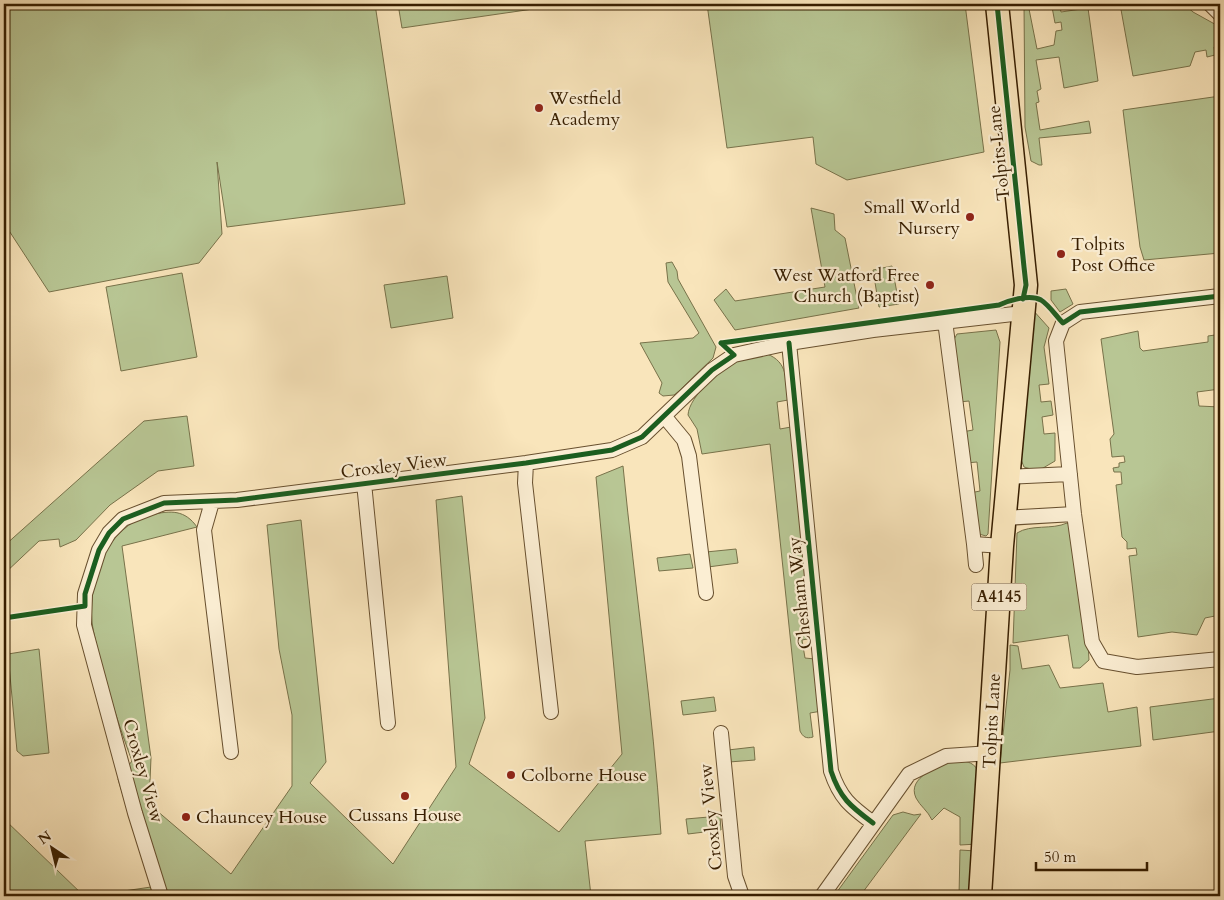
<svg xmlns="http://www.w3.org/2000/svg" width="1224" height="900" font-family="Cardo,serif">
  <rect width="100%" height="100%" fill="#f9e5bb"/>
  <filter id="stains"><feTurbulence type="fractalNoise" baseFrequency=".004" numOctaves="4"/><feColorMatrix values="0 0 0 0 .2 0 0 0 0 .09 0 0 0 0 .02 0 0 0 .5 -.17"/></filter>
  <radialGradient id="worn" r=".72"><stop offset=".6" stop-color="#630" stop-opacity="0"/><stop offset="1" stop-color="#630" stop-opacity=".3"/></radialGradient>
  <path fill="#b8c694" stroke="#78724a" d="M 4,4 L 375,4 L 405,204 L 227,227 L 217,162 L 222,234 L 199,263 L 49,292 L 4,223 Z
    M 398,4 L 540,4 L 540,8 L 402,28 Z
    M 707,4 L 965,4 L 984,152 L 847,180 L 816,164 L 813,137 L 727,148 Z
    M 1024,4 L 1028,4 L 1037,49 L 1054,45 L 1056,31 L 1062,30 L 1061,22 L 1055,23 L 1052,7 L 1060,6 L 1061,12 L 1088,8 L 1098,81 L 1064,88 L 1059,57 L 1036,60 L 1041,89 L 1037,91 L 1039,102 L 1036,103 L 1040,130 L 1089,121 L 1091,133 L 1039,138 L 1042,165 L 1039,165 L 1031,161 L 1025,127 Z
    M 1120,4 L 1184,4 L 1193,12 L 1220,27 L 1220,46 L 1214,47 L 1215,55 L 1207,57 L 1206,50 L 1195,52 L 1190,66 L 1133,76 Z
    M 1220,96 L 1220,253 L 1144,260 L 1140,247 L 1123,110 Z
    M 811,208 L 834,214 L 835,230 L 845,238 L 859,308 L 735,330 L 714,300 L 726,289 L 735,301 L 825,287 Z
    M 672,262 L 677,271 L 678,279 L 716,347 L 713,358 L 679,391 L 674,395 L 663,396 L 659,393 L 662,383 L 640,343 L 693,338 L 699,333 L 668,282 L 666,263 Z
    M 892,266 L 899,304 L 879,307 L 873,270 Z
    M 182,273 L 197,357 L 121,371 L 106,287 Z
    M 447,276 L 453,318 L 391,328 L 384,285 Z
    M 1066,289 L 1073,304 L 1060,312 L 1051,300 L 1051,291 Z
    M 1032,309 L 1049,328 L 1044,347 L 1049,384 L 1039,385 L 1041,402 L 1051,401 L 1053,415 L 1042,417 L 1044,434 L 1055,433 L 1055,461 L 1038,471 L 1024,467 L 1020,457 Z
    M 996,330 L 1000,342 L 988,534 L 986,536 L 979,534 L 970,493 L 980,491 L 977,462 L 966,463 L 962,432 L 973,430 L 969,401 L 959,402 L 951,345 L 957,334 Z
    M 1138,331 L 1140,348 L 1143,351 L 1208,342 L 1208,336 L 1215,335 L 1218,337 L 1220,389 L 1197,392 L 1199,406 L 1220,407 L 1220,615 L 1205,618 L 1197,635 L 1172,632 L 1138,637 L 1129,556 L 1137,555 L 1136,548 L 1127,549 L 1127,542 L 1122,537 L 1116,485 L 1122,484 L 1121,472 L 1114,472 L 1113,468 L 1119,467 L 1119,463 L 1125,462 L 1124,456 L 1112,457 L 1110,439 L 1114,434 L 1101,339 Z
    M 767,354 C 788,362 786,380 788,400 L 777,402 L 780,429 L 791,427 L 813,638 L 802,640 L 805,658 L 815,659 L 822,711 L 810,713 L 813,737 C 806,739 803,737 800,731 L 770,444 L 702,454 L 697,429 L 688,415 C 689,396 722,367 740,360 C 748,357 758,356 767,354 Z
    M 187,416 L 194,466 L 158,471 L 110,505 L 76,540 L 60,547 L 59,539 L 39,541 L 4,574 L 4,546 L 144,421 Z
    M 623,466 C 635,589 653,711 661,834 L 585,841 L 591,896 L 90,896 L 151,887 L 118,779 L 132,761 C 119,726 108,692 99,655 C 97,645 93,633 92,622 C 88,580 106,526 151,515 C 171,510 185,510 197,527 L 122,546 L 151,758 L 149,804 L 231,874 L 292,786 L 292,715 L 279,649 L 267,525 L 301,520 L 326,762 L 310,783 L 393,864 L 456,767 L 436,500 L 462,496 L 485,718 L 469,764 L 559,832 L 622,754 L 596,477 Z
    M 1067,523 L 1073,529 L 1088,643 L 1089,660 L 1080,668 L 1073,668 L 1068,635 L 1013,643 L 1017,533 C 1031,524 1052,530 1067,523 Z
    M 736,549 L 738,563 L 708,567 L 706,552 Z
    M 690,554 L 693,568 L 659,571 L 657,558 Z
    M 1010,645 L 1018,646 L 1022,669 L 1049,665 L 1060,688 L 1103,683 L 1108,712 L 1137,707 L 1141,746 L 1000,763 L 1010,670 Z
    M 39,649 L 49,753 L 23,756 L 17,751 L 8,654 Z
    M 714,697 L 716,711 L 683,715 L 681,701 Z
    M 1220,698 L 1220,731 L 1153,740 L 1150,707 Z
    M 754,747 L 755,760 L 729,762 L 728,750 Z
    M 954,760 C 968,761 975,762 981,776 L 978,844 L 960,845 L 960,817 L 944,808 L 932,820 C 928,811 920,806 916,798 C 906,777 940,766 954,760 Z
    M 903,812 L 914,815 L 921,814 L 860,896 L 834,896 L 893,815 Z
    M 720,816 L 721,830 L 688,834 L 686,819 Z
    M 4,819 L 84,896 L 4,896 Z
    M 960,850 L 976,851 L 973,896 L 959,896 Z"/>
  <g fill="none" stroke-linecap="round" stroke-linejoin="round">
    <defs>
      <path id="street" d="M 1210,4 L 1220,14
        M 1220,296 L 1080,312 L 1063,323 L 1056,341 L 1074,514 L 1092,642 L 1103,661 L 1137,667 L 1220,659
        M 945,321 L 974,544 L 1002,546
        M 789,343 L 831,771 C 840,798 850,806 873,823
        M 665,417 L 684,440 L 689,456 L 706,593
        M 526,463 L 525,483 L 551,712
        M 1008,477 L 1070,474
        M 364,483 L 388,723
        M 212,502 L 204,530 L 231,752
        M 1005,518 L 1074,514
        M 974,544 L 976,565
        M 721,733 L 735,876 L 742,896
        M 161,896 L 135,813 L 84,625 L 85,594 L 99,550 L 109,533 L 123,519 L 164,503 L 237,500 L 526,463 L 612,450 L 642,437 L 712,370 L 734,355 L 789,343 L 873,330 L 1022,313
        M 822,896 L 909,774 L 946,756 L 991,753"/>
      <path id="primary" d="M 980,896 L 1002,546 L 1026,285 L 997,4"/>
    </defs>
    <use href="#street" stroke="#68502f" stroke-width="16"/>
    <use href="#primary" stroke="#371e00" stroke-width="25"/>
    <use href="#street" stroke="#fbeed3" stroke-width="14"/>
    <use href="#primary" stroke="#f9e5bb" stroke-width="22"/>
    <defs>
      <path id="cycleway" d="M 997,4 L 1024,267 L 1026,285 L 1023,299
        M 721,343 L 999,305 C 1010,300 1030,294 1041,300 C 1049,305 1057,317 1063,323 L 1080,312 L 1220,296
        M 789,343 L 831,771 C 840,798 850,806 873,823
        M 4,618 L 85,606 L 85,594 L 99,550 L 109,533 L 123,519 L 164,503 L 237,500 L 526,463 L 612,450 L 642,437 L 712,370 L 734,355 L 721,343"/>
    </defs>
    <use href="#cycleway" stroke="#fbeed3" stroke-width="8"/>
    <use href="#cycleway" stroke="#1b5e20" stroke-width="5"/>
  </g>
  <g fill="#8f2418" stroke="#fbeed3" stroke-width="2">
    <circle cx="539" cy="108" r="5"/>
    <circle cx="970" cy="217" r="5"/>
    <circle cx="1061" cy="254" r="5"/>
    <circle cx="930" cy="285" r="5"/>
    <circle cx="511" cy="775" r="5"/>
    <circle cx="405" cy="796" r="5"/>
    <circle cx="186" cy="817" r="5"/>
  </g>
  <g text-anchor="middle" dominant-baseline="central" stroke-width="4.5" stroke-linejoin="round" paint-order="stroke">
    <rect fill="#fbeed3" stroke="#725c3f" stroke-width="1" x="971.5" y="583.5" width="55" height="27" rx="4"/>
    <g font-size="16" font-weight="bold" fill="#371e00">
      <text x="999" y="597">A4145</text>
    </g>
    <g font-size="18" fill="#371e00" stroke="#fbeed3" text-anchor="start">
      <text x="549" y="98">Westfield<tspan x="549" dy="21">Academy</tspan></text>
      <text x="960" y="207" text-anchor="end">Small World<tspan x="960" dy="21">Nursery</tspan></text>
      <text x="1071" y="244">Tolpits<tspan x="1071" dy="21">Post Office</tspan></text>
      <text x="920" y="275" text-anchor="end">West Watford Free<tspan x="920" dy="21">Church (Baptist)</tspan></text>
      <text x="521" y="775">Colborne House</text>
      <text x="405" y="815" text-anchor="middle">Cussans House</text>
      <text x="196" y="817">Chauncey House</text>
    </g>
    <g font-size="18" fill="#371e00" stroke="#fbeed3">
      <text transform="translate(999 153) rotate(-96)">Tolpits Lane</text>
      <text transform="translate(394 466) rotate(-7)">Croxley View</text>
      <text transform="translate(800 593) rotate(-96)">Chesham Way</text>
      <text transform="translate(992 721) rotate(-87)">Tolpits Lane</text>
      <text transform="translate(143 771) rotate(74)">Croxley View</text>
      <text transform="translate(711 817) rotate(-96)">Croxley View</text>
    </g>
  </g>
  <rect width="1224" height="900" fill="none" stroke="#f9e5bb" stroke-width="20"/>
  <rect x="5" y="5" width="1214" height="890" fill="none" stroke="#371e00" stroke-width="2.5"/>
  <rect x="10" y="10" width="1204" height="880" fill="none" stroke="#371e00"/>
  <g transform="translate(52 848) rotate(325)" stroke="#fbeed3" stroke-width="4" paint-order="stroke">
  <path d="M0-4L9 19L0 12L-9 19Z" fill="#371e00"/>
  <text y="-8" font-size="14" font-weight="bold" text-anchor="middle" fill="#371e00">N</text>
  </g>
  <path d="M1036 862v8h111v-8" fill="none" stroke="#371e00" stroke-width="2.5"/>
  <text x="1044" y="862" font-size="15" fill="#371e00" stroke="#fbeed3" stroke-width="4" paint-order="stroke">50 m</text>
  <rect width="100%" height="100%" filter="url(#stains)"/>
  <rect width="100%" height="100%" fill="url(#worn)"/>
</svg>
